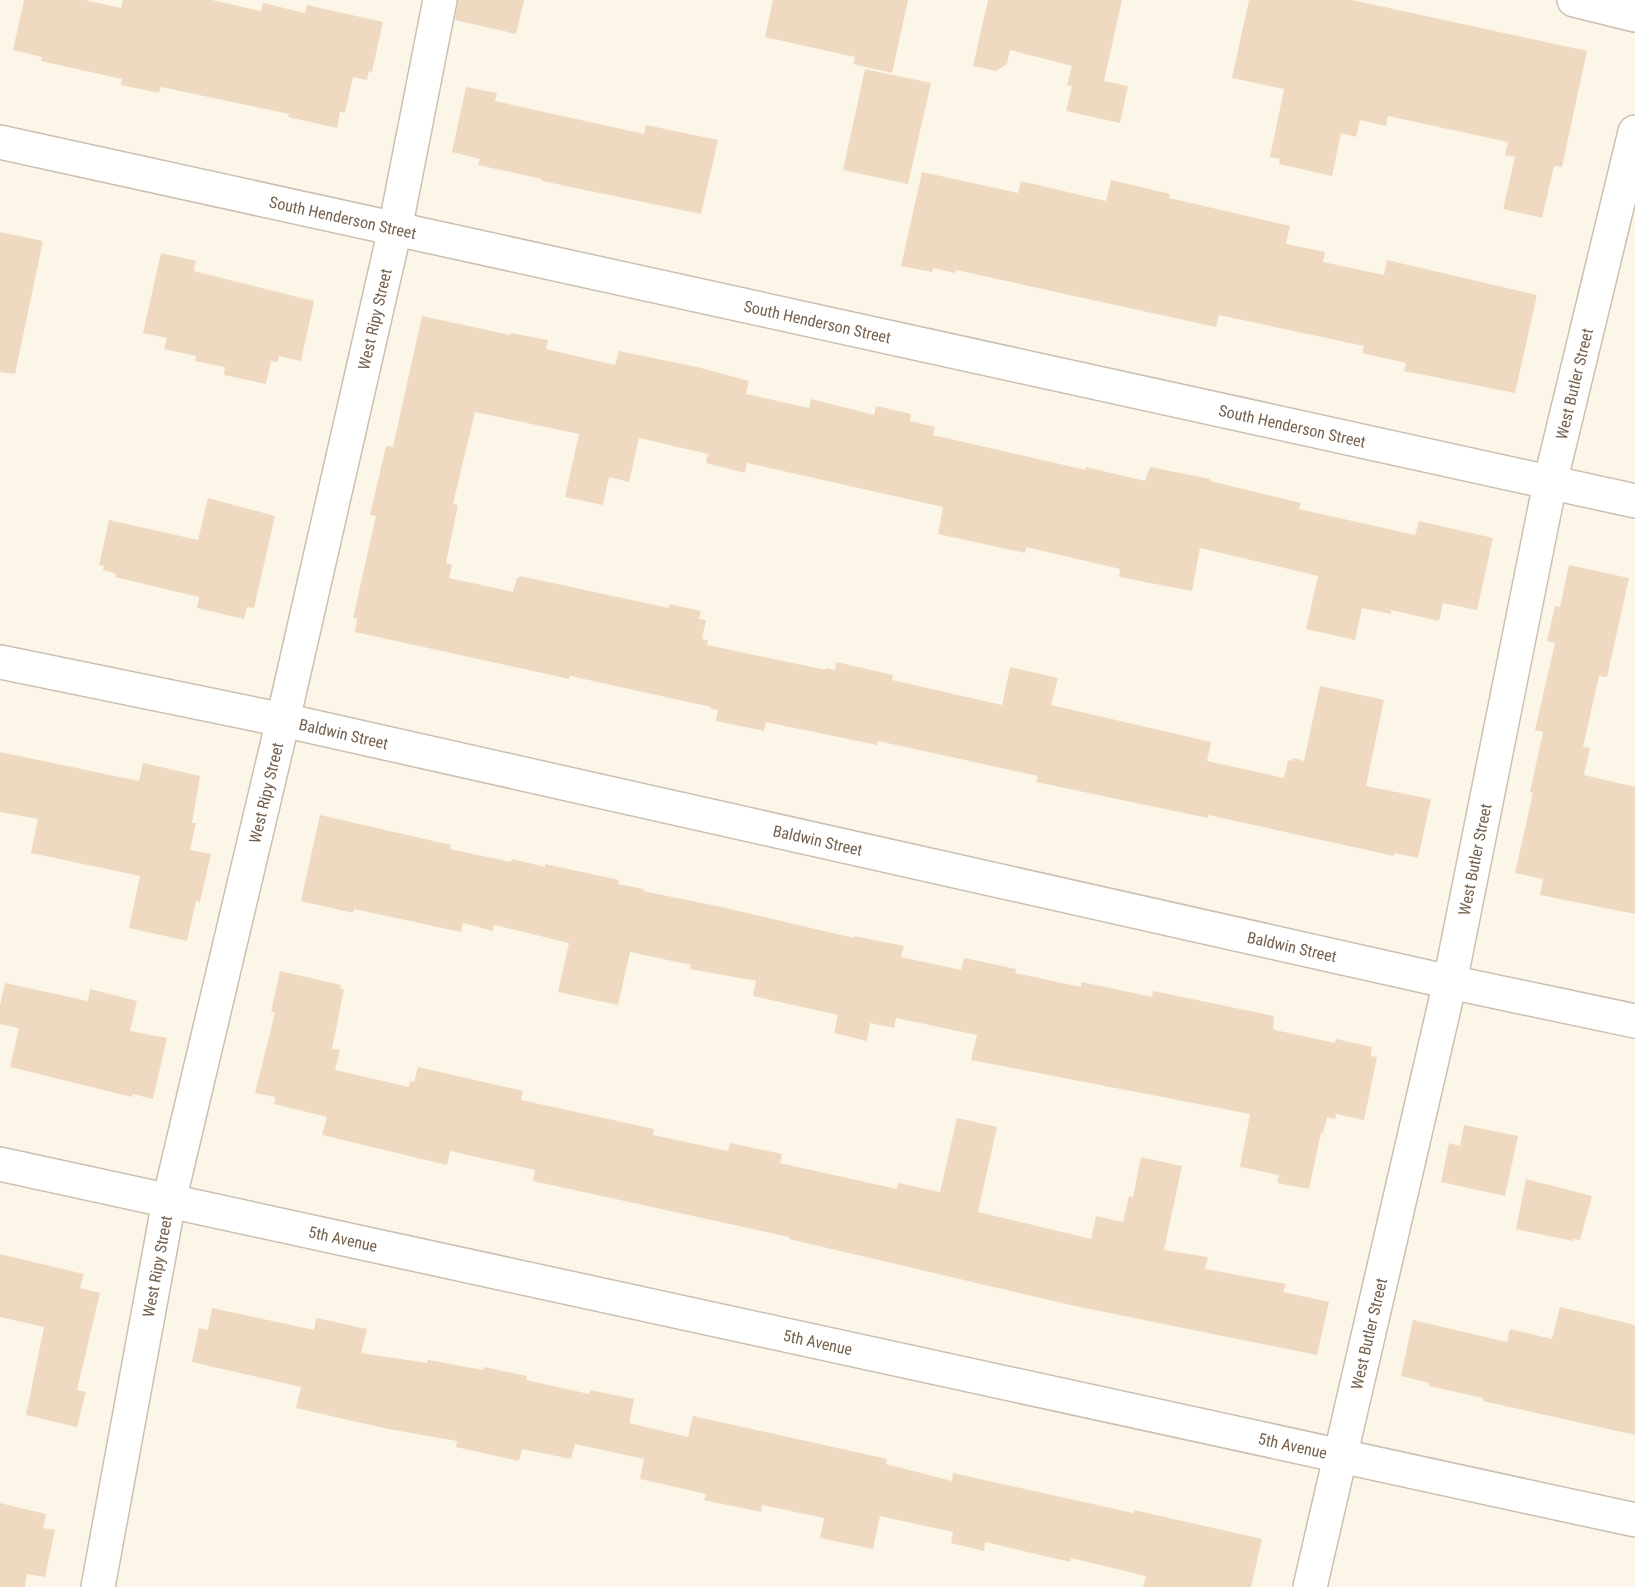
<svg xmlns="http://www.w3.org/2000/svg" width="1635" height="1587" font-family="'Roboto Condensed',sans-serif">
  <rect width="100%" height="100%" fill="#fcf6e9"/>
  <path fill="#f0d9c1" d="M 24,0 L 85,0 L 121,8 L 123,0 L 212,0 L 261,11 L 263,3 L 305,13 L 307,5 L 383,22 L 372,72 L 369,71 L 367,80 L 353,77 L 345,113 L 340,112 L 337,128 L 288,117 L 289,114 L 161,87 L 159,93 L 121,85 L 122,79 L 41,61 L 42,57 L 13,50 Z
    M 458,0 L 524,0 L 516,34 L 455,20 Z
    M 773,0 L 908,0 L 892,73 L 853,64 L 855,57 L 765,37 Z
    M 988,0 L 1122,0 L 1104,81 L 1128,86 L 1120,123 L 1066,111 L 1072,86 L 1067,85 L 1072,66 L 1010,50 L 1007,64 L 996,71 L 973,66 Z
    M 1249,0 L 1352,0 L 1587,51 L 1562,167 L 1554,166 L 1542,218 L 1503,209 L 1515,157 L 1505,155 L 1508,142 L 1388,116 L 1386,126 L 1360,120 L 1356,137 L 1341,133 L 1332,176 L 1279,164 L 1280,159 L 1270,157 L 1284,89 L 1232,78 Z
    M 865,69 L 931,83 L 908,184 L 843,170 Z
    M 466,87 L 497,93 L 495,101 L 644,134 L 646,125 L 718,140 L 701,214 L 542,181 L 542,179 L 478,165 L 480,159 L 452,152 Z
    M 922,172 L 1018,193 L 1021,181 L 1106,201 L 1111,180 L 1170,194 L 1169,198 L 1290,226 L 1286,244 L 1325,252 L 1323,262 L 1384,275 L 1387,260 L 1537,295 L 1515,393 L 1404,371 L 1406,363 L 1362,353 L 1364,346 L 1219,315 L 1216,327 L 956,270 L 955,273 L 933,268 L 932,272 L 901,266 Z
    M 0,232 L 43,241 L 15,374 L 0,372 Z
    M 161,253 L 196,261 L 194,271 L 314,301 L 301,361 L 279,356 L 278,362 L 271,361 L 266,384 L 224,375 L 225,367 L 195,361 L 196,356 L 164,349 L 167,338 L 143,333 Z
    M 422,316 L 510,335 L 511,333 L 548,340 L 546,349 L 615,365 L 619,351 L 697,367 L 749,381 L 746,394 L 809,408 L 811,399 L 874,415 L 876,406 L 911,414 L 910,421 L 935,427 L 933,435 L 1086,470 L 1086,467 L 1145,481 L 1150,467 L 1210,479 L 1210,481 L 1301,503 L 1299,509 L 1415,535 L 1419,521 L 1493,538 L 1477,610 L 1443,603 L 1439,621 L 1391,610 L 1391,614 L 1362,608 L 1355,640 L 1306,629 L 1318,576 L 1200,548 L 1192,591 L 1119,577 L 1120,569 L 1026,547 L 1025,553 L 938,534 L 943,507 L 747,463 L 745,473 L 706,463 L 708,454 L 639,438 L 629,482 L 609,477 L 603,505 L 565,497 L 579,434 L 475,412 L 453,504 L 458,505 L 446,563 L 452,565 L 449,578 L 513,592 L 517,578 L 519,578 L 520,576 L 669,608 L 669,604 L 701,611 L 699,619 L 706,620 L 702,639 L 708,640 L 707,645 L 826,670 L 826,668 L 835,670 L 836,662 L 893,675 L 892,680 L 1002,705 L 1010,667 L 1058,678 L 1051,705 L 1211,742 L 1207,761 L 1284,778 L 1288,760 L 1292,761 L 1293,758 L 1304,761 L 1320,686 L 1384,700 L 1366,786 L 1431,799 L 1418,858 L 1394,853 L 1394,856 L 1208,815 L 1208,818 L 1036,782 L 1038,776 L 878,741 L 877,745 L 766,722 L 764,731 L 716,721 L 718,710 L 711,709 L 711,707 L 570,676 L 569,679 L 355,632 L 357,618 L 353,618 L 376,516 L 370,515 L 380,472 L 386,446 L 393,447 Z
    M 208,498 L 275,516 L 254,608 L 247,607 L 244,619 L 197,608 L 199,597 L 115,577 L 116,574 L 103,570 L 104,566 L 99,565 L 109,520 L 198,540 Z
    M 1569,565 L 1629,578 L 1607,677 L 1599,676 L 1583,747 L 1590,748 L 1584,775 L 1635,787 L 1635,914 L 1540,895 L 1543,879 L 1515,873 L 1533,793 L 1530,792 L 1543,732 L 1535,730 L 1555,643 L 1547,641 L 1555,606 L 1560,607 Z
    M 0,752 L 139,781 L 143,763 L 200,776 L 192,823 L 196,823 L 190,850 L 211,854 L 200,902 L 196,901 L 187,941 L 129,928 L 140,876 L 31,853 L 38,819 L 0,812 Z
    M 320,815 L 451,845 L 450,849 L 511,862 L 512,859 L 545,867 L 545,864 L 619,880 L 618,884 L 644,889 L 643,891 L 717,906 L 854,938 L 854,936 L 904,946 L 901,957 L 961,970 L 964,958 L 1016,969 L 1015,973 L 1081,987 L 1082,982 L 1152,997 L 1153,991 L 1274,1016 L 1273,1028 L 1275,1030 L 1335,1043 L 1336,1039 L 1372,1047 L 1371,1056 L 1377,1057 L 1364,1120 L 1336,1114 L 1335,1119 L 1327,1117 L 1323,1133 L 1321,1133 L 1309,1189 L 1277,1183 L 1279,1175 L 1240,1167 L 1250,1114 L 971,1060 L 977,1035 L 896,1018 L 894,1028 L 870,1023 L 867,1041 L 834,1033 L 838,1015 L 753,996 L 756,981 L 690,969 L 691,965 L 630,952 L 618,1005 L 558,992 L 569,943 L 494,925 L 493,931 L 463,923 L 461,932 L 354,909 L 353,913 L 301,901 Z
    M 280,971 L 341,985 L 340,989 L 344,989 L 332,1049 L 340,1050 L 335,1070 L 409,1087 L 410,1081 L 414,1082 L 418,1067 L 523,1091 L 521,1100 L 654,1129 L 653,1135 L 728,1151 L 730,1143 L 782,1154 L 780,1163 L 897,1189 L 898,1183 L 940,1192 L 957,1118 L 997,1127 L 978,1212 L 1091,1239 L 1096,1216 L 1123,1222 L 1129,1196 L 1133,1197 L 1141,1157 L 1182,1166 L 1164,1250 L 1208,1257 L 1205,1269 L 1286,1284 L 1283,1292 L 1329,1302 L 1317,1355 L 1075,1306 L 789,1239 L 789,1237 L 533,1181 L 535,1170 L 450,1151 L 447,1165 L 322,1135 L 327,1117 L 274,1104 L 275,1097 L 255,1093 L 275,1013 L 271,1012 Z
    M 5,983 L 88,1001 L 90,989 L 137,1001 L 130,1031 L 167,1038 L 153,1099 L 132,1094 L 132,1097 L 10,1067 L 19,1028 L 0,1024 L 0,1005 Z
    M 1464,1125 L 1518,1136 L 1505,1196 L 1441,1182 L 1449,1143 L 1460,1146 Z
    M 1526,1179 L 1592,1196 L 1580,1240 L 1573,1239 L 1573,1241 L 1516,1229 Z
    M 0,1254 L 84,1274 L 80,1288 L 100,1293 L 77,1390 L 86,1392 L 77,1427 L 26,1415 L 44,1327 L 0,1317 Z
    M 1560,1307 L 1635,1325 L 1635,1435 L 1483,1401 L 1483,1398 L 1429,1386 L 1429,1383 L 1401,1376 L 1413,1320 L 1507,1342 L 1510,1329 L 1552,1339 Z
    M 212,1308 L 314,1330 L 316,1318 L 367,1329 L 361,1353 L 427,1363 L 428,1360 L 483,1370 L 484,1367 L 527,1376 L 526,1380 L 589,1394 L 590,1390 L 634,1399 L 629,1423 L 688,1437 L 693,1416 L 887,1459 L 886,1464 L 952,1481 L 953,1473 L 1133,1513 L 1134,1510 L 1262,1539 L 1251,1587 L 1143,1587 L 1146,1576 L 1071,1558 L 1070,1562 L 985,1542 L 984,1551 L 951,1543 L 953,1532 L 880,1516 L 873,1549 L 820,1538 L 824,1518 L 762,1505 L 761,1512 L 704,1500 L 706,1494 L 640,1479 L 644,1459 L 575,1444 L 571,1459 L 522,1449 L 519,1461 L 456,1447 L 457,1441 L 388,1429 L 296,1408 L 301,1387 L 192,1362 L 199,1328 L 208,1330 Z
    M 0,1503 L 46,1514 L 43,1528 L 55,1530 L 45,1577 L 27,1574 L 25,1587 L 0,1587 Z"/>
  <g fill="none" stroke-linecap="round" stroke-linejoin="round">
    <defs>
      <g id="street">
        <path d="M 1574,0 L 1635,15"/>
        <path id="s1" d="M 0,142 L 1635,501"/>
        <path id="s2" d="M 0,662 L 283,720 L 1450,982 L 1635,1021"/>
        <path id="s3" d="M 0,1164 L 1635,1520"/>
        <path id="s4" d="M 98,1587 L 169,1201 L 283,720 L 395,229 L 440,0"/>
        <path id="s5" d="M 1310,1587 L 1450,982 L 1550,483 L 1635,132"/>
      </g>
    </defs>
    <use href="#street" stroke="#cdbfaf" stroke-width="36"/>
    <use href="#street" stroke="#fff" stroke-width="33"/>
  </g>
  <g text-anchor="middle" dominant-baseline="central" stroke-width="5" stroke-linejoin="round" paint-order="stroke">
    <g font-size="16" fill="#75604d" stroke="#fefaef">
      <text stroke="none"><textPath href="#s1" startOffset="351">South Henderson Street</textPath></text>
      <text stroke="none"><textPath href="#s4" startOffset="1298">West Ripy Street</textPath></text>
      <text stroke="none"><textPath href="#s1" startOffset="837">South Henderson Street</textPath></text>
      <text stroke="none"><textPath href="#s5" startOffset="1232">West Butler Street</textPath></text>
      <text stroke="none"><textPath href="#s1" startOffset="1323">South Henderson Street</textPath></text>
      <text stroke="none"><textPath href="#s2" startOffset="351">Baldwin Street</textPath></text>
      <text stroke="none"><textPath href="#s4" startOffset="812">West Ripy Street</textPath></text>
      <text stroke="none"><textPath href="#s2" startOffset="837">Baldwin Street</textPath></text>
      <text stroke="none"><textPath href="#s5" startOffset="746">West Butler Street</textPath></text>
      <text stroke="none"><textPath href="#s2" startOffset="1323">Baldwin Street</textPath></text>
      <text stroke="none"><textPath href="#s3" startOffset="351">5th Avenue</textPath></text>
      <text stroke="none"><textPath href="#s4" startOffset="326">West Ripy Street</textPath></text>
      <text stroke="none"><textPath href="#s5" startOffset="260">West Butler Street</textPath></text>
      <text stroke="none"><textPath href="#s3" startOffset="837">5th Avenue</textPath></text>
      <text stroke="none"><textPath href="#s3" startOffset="1323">5th Avenue</textPath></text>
    </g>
  </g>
</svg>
